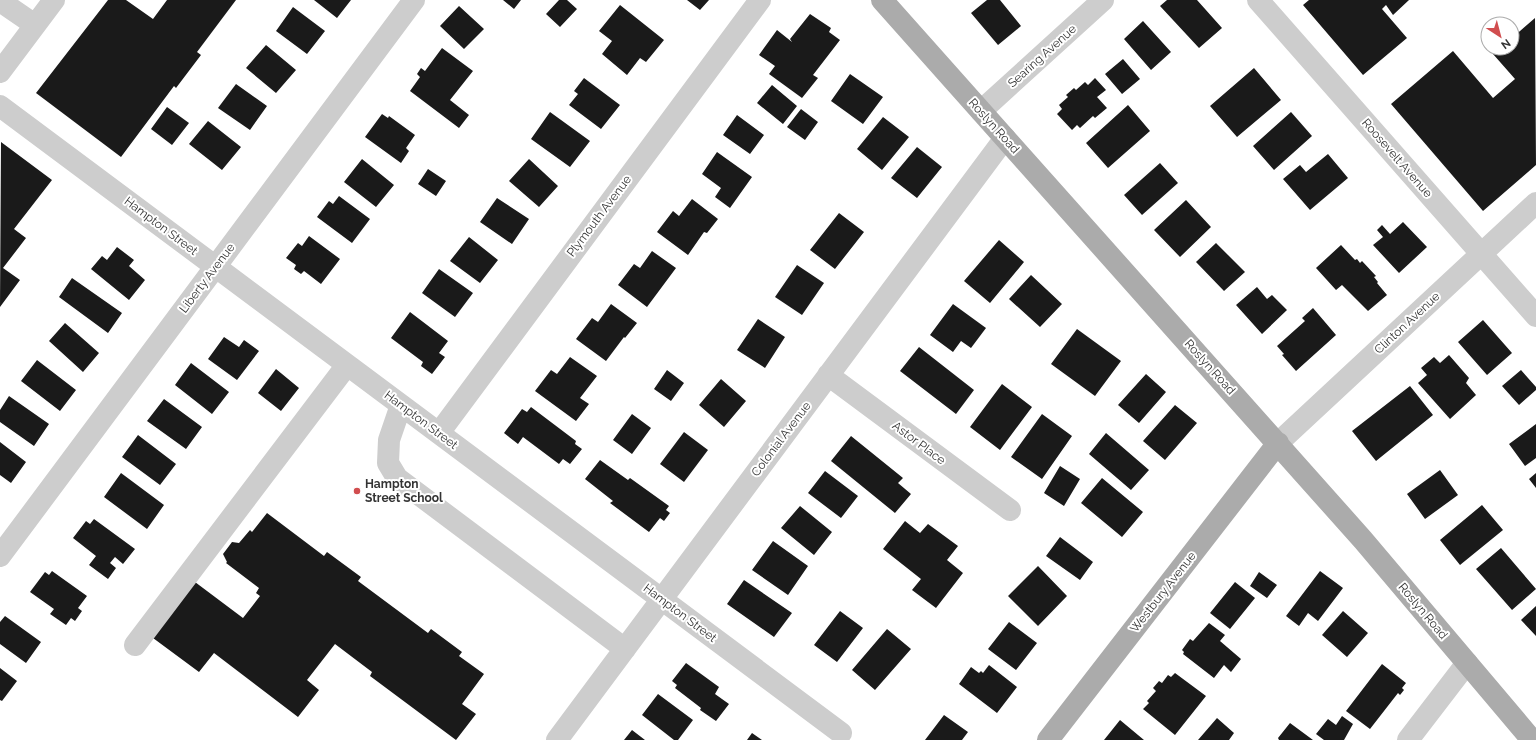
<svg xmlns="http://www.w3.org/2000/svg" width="1536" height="740" font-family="Raleway,sans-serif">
  <rect width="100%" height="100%" fill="#fff"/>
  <path fill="#1a1a1a" d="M 108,0 L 126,0 L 153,19 L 167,0 L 236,0 L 197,52 L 201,55 L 176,88 L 174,86 L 121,157 L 36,93 Z
    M 314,0 L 351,0 L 337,18 Z
    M 503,0 L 521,0 L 514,9 Z
    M 559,0 L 567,0 L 577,9 L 560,27 L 546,14 Z
    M 687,0 L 709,0 L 700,10 Z
    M 987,0 L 1000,0 L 1021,26 L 998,45 L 971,13 Z
    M 1167,0 L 1197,0 L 1222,28 L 1199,48 L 1160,6 Z
    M 1309,0 L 1409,0 L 1393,15 L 1386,5 L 1382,9 L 1407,38 L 1363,75 L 1303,5 Z
    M 620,5 L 664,40 L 646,62 L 640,58 L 627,75 L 602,54 L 612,41 L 599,31 Z
    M 459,6 L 484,29 L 464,49 L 440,26 Z
    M 293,7 L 325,31 L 307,54 L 276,31 Z
    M 810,14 L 831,28 L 829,32 L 840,40 L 813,75 L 818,78 L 802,98 L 769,74 L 775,66 L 759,55 L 777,30 L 792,42 L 790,39 Z
    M 1535,18 L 1536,165 L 1483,211 L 1391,104 L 1453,51 L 1493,98 L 1515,79 L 1493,54 L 1501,48 L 1512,48 L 1512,38 Z
    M 1143,21 L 1171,52 L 1151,70 L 1124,39 Z
    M 266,45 L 296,70 L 276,93 L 246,68 Z
    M 442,48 L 473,71 L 450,100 L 469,115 L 459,128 L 410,91 L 420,77 L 417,74 L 421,68 L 425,71 Z
    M 1123,59 L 1140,79 L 1122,94 L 1105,74 Z
    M 1254,68 L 1281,100 L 1237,137 L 1210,106 Z
    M 850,74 L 883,97 L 863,124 L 831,101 Z
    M 584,78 L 620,105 L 601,129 L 569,105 L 578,94 L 574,91 Z
    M 1095,78 L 1106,90 L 1097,97 L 1107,108 L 1095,118 L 1093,116 L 1080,128 L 1077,125 L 1072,130 L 1057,114 L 1062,109 L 1059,105 L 1068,97 L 1066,95 L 1074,88 L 1076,90 L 1085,82 L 1088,85 Z
    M 236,84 L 267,106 L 250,130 L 218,108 Z
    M 772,85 L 797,106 L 783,124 L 757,103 Z
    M 1128,105 L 1150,131 L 1108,168 L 1086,143 Z
    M 167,107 L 189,123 L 172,145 L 151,129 Z
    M 801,109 L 818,122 L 805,140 L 787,127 Z
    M 550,112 L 590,141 L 570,167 L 531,139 Z
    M 1291,112 L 1312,136 L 1274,170 L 1253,146 Z
    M 382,114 L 388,118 L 389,116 L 415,135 L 406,148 L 409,151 L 401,163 L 365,137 Z
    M 737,115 L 764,135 L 750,154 L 723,135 Z
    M 883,117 L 909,137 L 882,170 L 857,149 Z
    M 208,121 L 241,147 L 222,170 L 189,144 Z
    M 1,142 L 52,180 L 14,229 L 26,238 L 3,268 L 20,280 L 0,307 Z
    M 917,147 L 942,167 L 917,198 L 891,178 Z
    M 717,152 L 752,177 L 730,208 L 715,197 L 721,188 L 702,174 Z
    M 1328,154 L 1348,178 L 1310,210 L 1283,179 L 1300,165 L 1306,172 Z
    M 362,159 L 394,185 L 376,207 L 344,182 Z
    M 529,159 L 558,186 L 539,207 L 509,181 Z
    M 1160,163 L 1178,183 L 1142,215 L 1124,195 Z
    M 428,169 L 446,181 L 436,196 L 418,184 Z
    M 339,196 L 370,219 L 352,243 L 317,217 L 329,201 L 333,204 Z
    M 497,198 L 529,219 L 512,244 L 480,222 Z
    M 692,199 L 718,219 L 707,233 L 704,232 L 688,255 L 657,232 L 673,211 L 679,216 Z
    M 1186,200 L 1211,227 L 1180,257 L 1154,230 Z
    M 839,213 L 864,232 L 835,269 L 810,250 Z
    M 1403,222 L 1427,247 L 1399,273 L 1373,245 L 1383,237 L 1377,230 L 1382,225 L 1390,234 Z
    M 309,236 L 340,259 L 321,284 L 304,271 L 301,274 L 294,269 L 296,265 L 286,258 L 298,243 L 302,246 Z
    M 469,237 L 498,260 L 480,283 L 450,261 Z
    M 999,240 L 1024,262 L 990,303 L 964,281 Z
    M 1216,243 L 1245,272 L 1224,291 L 1196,262 Z
    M 1341,245 L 1355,260 L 1357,259 L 1360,263 L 1362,261 L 1376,276 L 1374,277 L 1378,282 L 1377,283 L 1387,295 L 1368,311 L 1342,285 L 1336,290 L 1316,268 Z
    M 117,247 L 134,260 L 129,266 L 145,280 L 129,300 L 91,269 L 102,256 L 107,260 Z
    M 652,251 L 676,268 L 647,307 L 618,285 L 634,264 L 640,268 Z
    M 797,265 L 824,283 L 802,315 L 775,297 Z
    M 439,269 L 473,293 L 455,317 L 422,293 Z
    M 1031,275 L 1062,304 L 1040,327 L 1009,299 Z
    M 72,278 L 122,313 L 108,333 L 59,297 Z
    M 1257,287 L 1267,299 L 1272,295 L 1287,310 L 1262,334 L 1236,305 Z
    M 611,304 L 637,323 L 625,338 L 624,337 L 606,361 L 576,339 L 592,318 L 598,322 Z
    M 953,304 L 986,328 L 971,348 L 961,341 L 953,352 L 930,335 Z
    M 1313,308 L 1336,335 L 1296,371 L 1282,355 L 1284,354 L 1277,346 L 1305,321 L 1302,318 Z
    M 410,312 L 448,341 L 439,353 L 445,357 L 432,374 L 421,366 L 423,362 L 391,338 Z
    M 758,319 L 785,337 L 765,368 L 737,350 Z
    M 1483,320 L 1512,353 L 1487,375 L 1458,342 Z
    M 65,323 L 99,353 L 83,372 L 49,341 Z
    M 1077,329 L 1121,361 L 1095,396 L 1051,364 Z
    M 224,337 L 239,347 L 244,340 L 259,351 L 237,380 L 208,359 Z
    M 919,347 L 974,390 L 956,414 L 900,371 Z
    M 1449,355 L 1469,378 L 1466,383 L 1476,395 L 1450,419 L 1418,383 L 1427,375 L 1421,368 L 1434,357 L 1440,363 Z
    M 570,357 L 597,376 L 580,398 L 589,404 L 576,421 L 535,391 L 551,370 L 557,374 Z
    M 37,360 L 76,390 L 60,411 L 21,381 Z
    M 191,363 L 229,392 L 212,414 L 175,385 Z
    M 276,369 L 299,388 L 281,411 L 258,393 Z
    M 667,370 L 684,383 L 671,401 L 654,389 Z
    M 1521,370 L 1536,387 L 1536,390 L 1519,405 L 1502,386 Z
    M 1146,374 L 1166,392 L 1139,423 L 1118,405 Z
    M 721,379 L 746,401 L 724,427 L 699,405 Z
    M 1002,384 L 1032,407 L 1000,450 L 970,427 Z
    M 1410,386 L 1433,415 L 1376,461 L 1352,431 Z
    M 9,396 L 49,424 L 34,446 L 0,422 L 0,410 Z
    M 164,399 L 202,427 L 186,449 L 147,421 Z
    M 1175,405 L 1197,423 L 1165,460 L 1143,441 Z
    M 531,407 L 576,441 L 575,444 L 582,449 L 570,464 L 563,459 L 559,464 L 523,437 L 518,444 L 504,433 L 522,409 L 527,412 Z
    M 632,414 L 651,428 L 632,454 L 613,440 Z
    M 1042,414 L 1072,436 L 1042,479 L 1011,457 Z
    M 1536,424 L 1536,458 L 1525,466 L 1509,444 Z
    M 684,432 L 708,450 L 684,482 L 660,464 Z
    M 1106,433 L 1149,470 L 1131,490 L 1089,454 Z
    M 138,435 L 176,464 L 160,485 L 122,457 Z
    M 851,436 L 903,478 L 898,483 L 911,494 L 895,513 L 831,461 Z
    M 0,442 L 26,462 L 11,483 L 0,475 Z
    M 600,460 L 628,480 L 630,478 L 669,506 L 666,510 L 670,513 L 664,521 L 660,518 L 649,532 L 610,503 L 613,501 L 585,479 Z
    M 1060,466 L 1080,479 L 1064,506 L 1044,493 Z
    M 1440,470 L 1458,495 L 1425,519 L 1407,494 Z
    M 825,471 L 858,496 L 841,518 L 808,493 Z
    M 121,473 L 164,505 L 147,529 L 104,497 Z
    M 1536,473 L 1536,488 L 1529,479 Z
    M 1102,478 L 1143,512 L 1122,537 L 1081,503 Z
    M 1482,505 L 1503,530 L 1460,565 L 1440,540 Z
    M 800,506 L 832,532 L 814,555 L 781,528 Z
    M 267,513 L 324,556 L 327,552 L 361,577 L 358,581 L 428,633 L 431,629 L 462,652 L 459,656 L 484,674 L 462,704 L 476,714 L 456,740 L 370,676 L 372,672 L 335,644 L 307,680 L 319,690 L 298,717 L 214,653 L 199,672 L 153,638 L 195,582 L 243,618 L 260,596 L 256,593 L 259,588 L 226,563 L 227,562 L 223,554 L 232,542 L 239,543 L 250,530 L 252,532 Z
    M 94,519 L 135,549 L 123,564 L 115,557 L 110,563 L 116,568 L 108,579 L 89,565 L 96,556 L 73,538 L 86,521 L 90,524 Z
    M 905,521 L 920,533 L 928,524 L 958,546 L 947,560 L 963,573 L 936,608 L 912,590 L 921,579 L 883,549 Z
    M 1060,537 L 1093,562 L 1080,580 L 1046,556 Z
    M 773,541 L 808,566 L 788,595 L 752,570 Z
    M 1501,548 L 1536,589 L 1512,610 L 1476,569 Z
    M 1038,566 L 1067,596 L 1038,626 L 1008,596 Z
    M 52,571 L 87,596 L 78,608 L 82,611 L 75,621 L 71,618 L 66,625 L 50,614 L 54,609 L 30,592 L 45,572 L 49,575 Z
    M 1320,571 L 1343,588 L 1318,621 L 1308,613 L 1299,626 L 1286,616 Z
    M 1259,572 L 1277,585 L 1267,598 L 1250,586 Z
    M 744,580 L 792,613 L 774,637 L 727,604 Z
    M 1235,582 L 1255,598 L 1230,629 L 1210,613 Z
    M 1536,606 L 1536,636 L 1521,620 Z
    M 840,611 L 863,628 L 837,662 L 814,645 Z
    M 1343,611 L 1368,633 L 1347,657 L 1322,635 Z
    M 5,616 L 41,642 L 26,663 L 0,644 L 0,622 Z
    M 1009,622 L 1037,643 L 1016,670 L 988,649 Z
    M 1209,623 L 1225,635 L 1220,641 L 1241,659 L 1231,672 L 1224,665 L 1214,678 L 1183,654 L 1184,652 L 1182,650 L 1190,639 L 1193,641 Z
    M 887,629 L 911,649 L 875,690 L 852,670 Z
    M 686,663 L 719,687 L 715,694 L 729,704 L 716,721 L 700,710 L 701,708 L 675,688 L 677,685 L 672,681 Z
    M 1382,664 L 1406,683 L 1402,688 L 1404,690 L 1400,695 L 1398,693 L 1370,729 L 1346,711 Z
    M 989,665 L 1017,687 L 997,713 L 959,684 L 971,667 L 979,673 L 981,671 L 983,673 Z
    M 0,668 L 17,681 L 2,701 L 0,700 Z
    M 1175,673 L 1206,696 L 1175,735 L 1143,709 L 1149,703 L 1147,701 L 1156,691 L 1153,688 L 1159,681 L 1162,683 L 1168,675 L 1171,677 Z
    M 658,694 L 693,720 L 678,740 L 674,740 L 642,715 Z
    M 944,715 L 968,732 L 962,740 L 925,740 Z
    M 1342,716 L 1353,724 L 1344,740 L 1324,740 L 1316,734 L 1328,719 L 1336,725 Z
    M 1217,718 L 1234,733 L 1229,740 L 1198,740 Z
    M 1120,720 L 1144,740 L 1104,740 Z
    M 1290,723 L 1313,740 L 1279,740 L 1278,738 Z
    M 632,730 L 645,740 L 624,740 Z
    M 752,733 L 762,740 L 747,740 Z"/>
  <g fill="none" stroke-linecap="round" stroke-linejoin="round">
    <path stroke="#cdcdcd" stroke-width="22" d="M 1258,0 L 1536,316
      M 0,1 L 35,25
      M 0,72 L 54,0
      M 0,106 L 841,733
      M 981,111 L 1103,0
      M 828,375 L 1010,510
      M 401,405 L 389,440 L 388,463 L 397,478 L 625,649
      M 439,433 L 760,0
      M 1278,443 L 1536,203
      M 0,556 L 414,0
      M 135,645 L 347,365
      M 557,740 L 1005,138
      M 1408,740 L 1467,663"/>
    <path stroke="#ababab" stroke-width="22" d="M 882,0 L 1363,540 L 1532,740
      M 1048,740 L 1278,443"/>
  </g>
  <circle fill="#d14d4f" stroke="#fff" stroke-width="1.5" cx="357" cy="491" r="4"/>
  <g text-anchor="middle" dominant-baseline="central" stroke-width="4" stroke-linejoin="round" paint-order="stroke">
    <g font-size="12" fill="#333" stroke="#fff">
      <text transform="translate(1042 56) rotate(-42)">Searing Avenue</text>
      <text transform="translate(994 126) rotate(48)">Roslyn Road</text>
      <text transform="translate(1397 158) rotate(49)">Roosevelt Avenue</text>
      <text transform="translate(599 216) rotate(-53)">Plymouth Avenue</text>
      <text transform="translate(161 226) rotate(37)">Hampton Street</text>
      <text transform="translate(207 278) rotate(-53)">Liberty Avenue</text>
      <text transform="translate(1407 323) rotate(-43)">Clinton Avenue</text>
      <text transform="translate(1210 367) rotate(48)">Roslyn Road</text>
      <text transform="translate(421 420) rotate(37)">Hampton Street</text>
      <text transform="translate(781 439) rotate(-53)">Colonial Avenue</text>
      <text transform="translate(919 443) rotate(37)">Astor Place</text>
      <text transform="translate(1163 592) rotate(-52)">Westbury Avenue</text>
      <text transform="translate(1423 611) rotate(50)">Roslyn Road</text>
      <text transform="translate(680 613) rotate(37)">Hampton Street</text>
    </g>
    <g font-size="12" font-weight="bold" fill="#333" stroke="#fff" text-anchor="start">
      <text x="365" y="484">Hampton<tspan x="365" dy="14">Street School</tspan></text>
    </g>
  </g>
  <g transform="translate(1500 36) rotate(144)"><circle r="19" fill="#ffffff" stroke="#adadad"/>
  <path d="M0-3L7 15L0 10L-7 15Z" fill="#d14d4f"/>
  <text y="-6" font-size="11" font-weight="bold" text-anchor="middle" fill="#333333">N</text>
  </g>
</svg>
